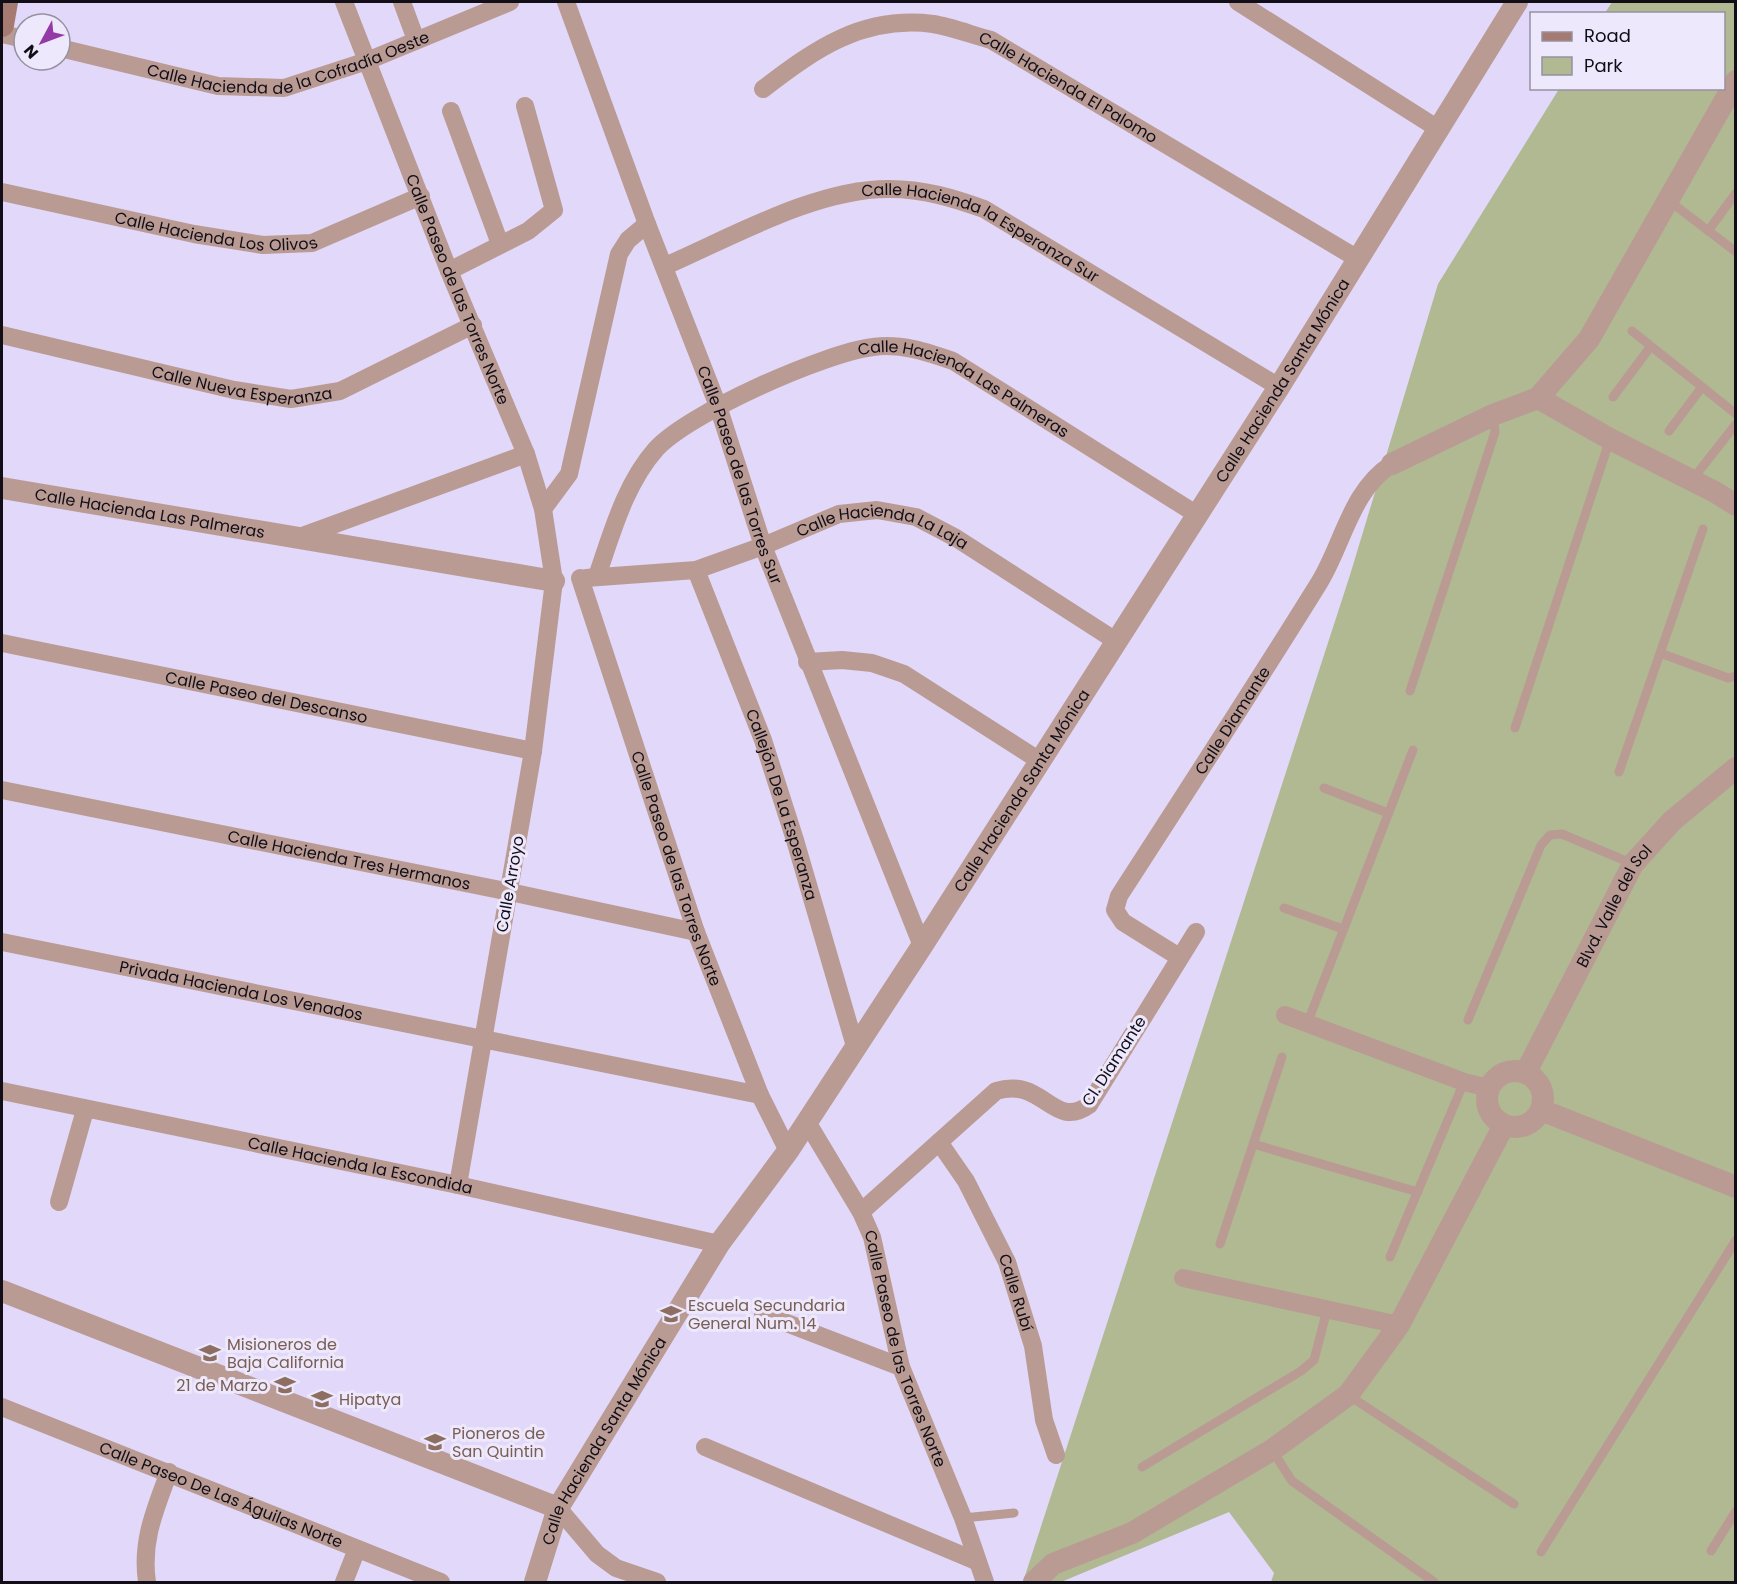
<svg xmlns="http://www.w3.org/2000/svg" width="1737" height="1584" font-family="Poppins,sans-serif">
  <rect width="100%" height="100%" fill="#e2d8f9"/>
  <path fill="#b0b992" d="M 1612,2 L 1735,2 L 1735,1582 L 1271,1582 L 1274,1573 L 1229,1512 L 1061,1582 L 1023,1582 L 1350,575 L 1438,284 L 1559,89 L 1724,88 L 1724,14 L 1605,13 Z"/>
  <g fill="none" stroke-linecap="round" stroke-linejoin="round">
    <path stroke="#b99b94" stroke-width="9" d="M 1668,200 L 1736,252
      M 1708,231 L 1736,193
      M 1632,331 L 1736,414
      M 1613,397 L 1651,346
      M 1669,431 L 1702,387
      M 1692,480 L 1736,424
      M 1660,653 L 1728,678 L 1736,676
      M 1410,691 L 1495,432 L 1493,416
      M 1515,728 L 1610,439
      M 1619,772 L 1703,529
      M 1324,788 L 1388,813
      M 1284,908 L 1343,929
      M 1468,1020 L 1541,845 L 1550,835 L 1562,834 L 1633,864
      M 1307,1024 L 1413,750
      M 1253,1144 L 1418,1192
      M 1220,1244 L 1282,1057
      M 1390,1257 L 1464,1082
      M 1348,1395 L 1514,1504
      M 1272,1450 L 1292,1481 L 1434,1582
      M 1142,1467 L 1301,1371 L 1314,1360 L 1327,1310
      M 963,1518 L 1014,1513
      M 1711,1551 L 1736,1511
      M 1541,1552 L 1736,1240"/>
    <g stroke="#b99b94" stroke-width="18">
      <path id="s1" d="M 344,2 L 449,271 L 526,454 L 543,509 L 554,581 L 533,751 L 458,1185"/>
      <path d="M 402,2 L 416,40"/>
      <path id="s2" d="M 566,2 L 647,224 L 718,406 L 763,546 L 922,946"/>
      <path d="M 1238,2 L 1440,130"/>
      <path d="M 2,34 L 24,39"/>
      <path id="s3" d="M 60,48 L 218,86 L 284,88 L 367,61 L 510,2"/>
      <path id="s4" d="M 763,89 C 815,49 863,15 933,24 C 952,27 972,35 991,40 L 1358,259"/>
      <path d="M 451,111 L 500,244"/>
      <path id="s5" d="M 2,192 L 194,234 L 263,245 L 312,243 L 421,196"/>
      <path id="s6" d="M 665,266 C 732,237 817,188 890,189 C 924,189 953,198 984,209 L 1279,387"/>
      <path d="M 449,271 L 528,231 L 554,210 L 525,106"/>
      <path id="s7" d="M 2,335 L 234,390 L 291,399 L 340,391 L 473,325"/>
      <path d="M 543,509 L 569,474 L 619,254 L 628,240 L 647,224"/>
      <path d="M 297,538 L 526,454"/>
      <path id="s8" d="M 696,570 L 763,740 L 795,840 L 855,1046"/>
      <path id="s9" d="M 597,576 C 612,533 625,484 656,449 C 689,413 824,353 873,347 C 901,343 927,352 953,361 L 1196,514"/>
      <path id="s10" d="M 580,578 L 696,932 L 760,1095 L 788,1151"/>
      <path id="s11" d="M 586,578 L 696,570 L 763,546 L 839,514 L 877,510 L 916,517 L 956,538 L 1116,641"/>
      <path id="s12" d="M 2,643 L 533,751"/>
      <path d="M 807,662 L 842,660 L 872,663 L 904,674 L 1040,761"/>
      <path id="s13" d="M 2,790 L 510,892 L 696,932"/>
      <path id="s14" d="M 2,942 L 760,1095"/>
      <path id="s15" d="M 1179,957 L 1123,922 L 1115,910 L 1119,896 C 1186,792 1254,688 1319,583 C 1343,544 1351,490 1392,464"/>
      <path d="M 1285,1015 L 1464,1082 L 1489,1088"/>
      <path id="s16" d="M 2,1091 L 458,1185 L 719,1244"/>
      <path id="s17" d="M 807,1122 L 861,1212 L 872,1237 L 901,1367 L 963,1518 L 985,1582"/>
      <path id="s18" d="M 939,1142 L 966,1181 L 1007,1262 L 1033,1346 L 1044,1420 L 1056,1455"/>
      <path d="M 59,1202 L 85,1110"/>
      <path d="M 861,1212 L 996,1091 C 1043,1076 1053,1131 1089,1105 L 1196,932"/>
      <path d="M 1183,1278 L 1399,1325"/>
      <path d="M 763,1314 L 901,1367"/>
      <path id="s19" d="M 2,1407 L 441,1582"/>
      <path d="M 705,1447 L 976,1561"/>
      <path d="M 558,1508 L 597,1554 L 616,1568 L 657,1582"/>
      <path d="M 147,1582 C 141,1541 155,1510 169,1472"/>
      <path d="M 344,1582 L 357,1549"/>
    </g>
    <g stroke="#b99b94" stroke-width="22">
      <path d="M 1538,398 L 1610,439 L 1715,492 L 1736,505"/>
      <path d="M 1392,464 L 1493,415 L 1538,398 L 1589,339 L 1736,81"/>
      <path id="s20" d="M 2,488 L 554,581"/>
      <circle cx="1515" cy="1099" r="28"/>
      <path id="s21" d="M 1526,1072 L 1633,864 L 1672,821 L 1736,768"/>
      <path d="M 1541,1110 L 1736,1187"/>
      <path d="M 2,1291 L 558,1508"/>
      <path id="s22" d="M 535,1582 L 558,1508 L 719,1244 L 788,1151 L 922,946 L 1279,387 L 1517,2"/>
      <path d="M 1034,1582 L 1053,1564 L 1132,1533 L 1272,1450 L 1348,1395 L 1399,1325 L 1504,1125"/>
    </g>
    <path stroke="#a57a70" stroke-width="24" d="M 2,25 L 6,2"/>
  </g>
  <defs>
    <symbol id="school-bare" viewBox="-9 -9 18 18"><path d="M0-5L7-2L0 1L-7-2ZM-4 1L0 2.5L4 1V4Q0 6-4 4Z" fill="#8d6e63" stroke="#eee8fc" stroke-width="2.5" paint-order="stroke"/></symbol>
  </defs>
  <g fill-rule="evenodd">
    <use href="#school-bare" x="656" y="1299" width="30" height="30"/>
    <use href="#school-bare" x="195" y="1338" width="30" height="30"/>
    <use href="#school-bare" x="270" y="1370" width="30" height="30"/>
    <use href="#school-bare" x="307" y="1384" width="30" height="30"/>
    <use href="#school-bare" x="420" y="1427" width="30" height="30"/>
  </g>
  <g text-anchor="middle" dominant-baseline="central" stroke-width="6" stroke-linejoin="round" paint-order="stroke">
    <g font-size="16" fill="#110e18" stroke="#eee8fc">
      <text stroke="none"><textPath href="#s3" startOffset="236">Calle Hacienda de la Cofradía Oeste</textPath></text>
      <text stroke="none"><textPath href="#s4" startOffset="338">Calle Hacienda El Palomo</textPath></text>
      <text stroke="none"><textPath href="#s5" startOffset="218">Calle Hacienda Los Olivos</textPath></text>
      <text stroke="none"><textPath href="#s6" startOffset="340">Calle Hacienda la Esperanza Sur</textPath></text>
      <text stroke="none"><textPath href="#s1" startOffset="309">Calle Paseo de las Torres Norte</textPath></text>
      <text stroke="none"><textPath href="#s7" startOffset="246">Calle Nueva Esperanza</textPath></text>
      <text stroke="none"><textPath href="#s22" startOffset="1418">Calle Hacienda Santa Mónica</textPath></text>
      <text stroke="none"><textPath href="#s9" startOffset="484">Calle Hacienda Las Palmeras</textPath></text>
      <text stroke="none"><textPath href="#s2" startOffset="504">Calle Paseo de las Torres Sur</textPath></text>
      <text stroke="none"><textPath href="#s20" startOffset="150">Calle Hacienda Las Palmeras</textPath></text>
      <text stroke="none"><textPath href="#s11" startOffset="309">Calle Hacienda La Laja</textPath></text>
      <text stroke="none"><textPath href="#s12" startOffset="270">Calle Paseo del Descanso</textPath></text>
      <text stroke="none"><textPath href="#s15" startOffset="304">Calle Diamante</textPath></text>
      <text stroke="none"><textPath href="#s22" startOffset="932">Calle Hacienda Santa Mónica</textPath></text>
      <text stroke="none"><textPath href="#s8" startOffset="250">Callejón De La Esperanza</textPath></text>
      <text stroke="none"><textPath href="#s13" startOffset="354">Calle Hacienda Tres Hermanos</textPath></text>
      <text stroke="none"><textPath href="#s10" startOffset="306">Calle Paseo de las Torres Norte</textPath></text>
      <text transform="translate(510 884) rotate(-80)">Calle Arroyo</text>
      <text stroke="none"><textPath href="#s21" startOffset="188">Blvd. Valle del Sol</textPath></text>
      <text stroke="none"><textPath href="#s14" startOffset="244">Privada Hacienda Los Venados</textPath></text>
      <text transform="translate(1114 1061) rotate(-57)">Cl. Diamante</text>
      <text stroke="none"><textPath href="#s16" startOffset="366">Calle Hacienda la Escondida</textPath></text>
      <text stroke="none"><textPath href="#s18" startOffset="170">Calle Rubí</textPath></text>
      <text stroke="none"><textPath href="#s17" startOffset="249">Calle Paseo de las Torres Norte</textPath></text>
      <text stroke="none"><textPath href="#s22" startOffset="158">Calle Hacienda Santa Mónica</textPath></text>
      <text stroke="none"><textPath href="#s19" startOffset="236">Calle Paseo De Las Águilas Norte</textPath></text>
    </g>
    <g font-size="16" fill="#785e54" stroke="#eee8fc" text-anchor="start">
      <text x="688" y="1305">Escuela Secundaria<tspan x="688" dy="18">General Num. 14</tspan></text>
      <text x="227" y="1344">Misioneros de<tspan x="227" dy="18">Baja California</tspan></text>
      <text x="268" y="1385" text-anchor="end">21 de Marzo</text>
      <text x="339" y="1399">Hipatya</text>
      <text x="452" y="1433">Pioneros de<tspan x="452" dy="18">San Quintin</tspan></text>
    </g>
  </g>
  <rect width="1737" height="1584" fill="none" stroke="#110e18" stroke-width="6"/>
  <rect x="1530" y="12" width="195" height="78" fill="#eee8fc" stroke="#9691a1" stroke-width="1.5"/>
  <rect x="1542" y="32" width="30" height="9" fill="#a57a70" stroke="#9691a1" stroke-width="1.5"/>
  <text x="1584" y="42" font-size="18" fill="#110e18">Road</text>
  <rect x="1542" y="57" width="30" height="18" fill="#b0b992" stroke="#9691a1" stroke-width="1.5"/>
  <text x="1584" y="72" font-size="18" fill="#110e18">Park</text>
  <g transform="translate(42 42) rotate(229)"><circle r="28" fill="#eee8fc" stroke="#9691a1" stroke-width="1.5"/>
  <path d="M0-4.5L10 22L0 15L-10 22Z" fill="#933aa6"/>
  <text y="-9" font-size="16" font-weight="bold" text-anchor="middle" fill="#110e18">N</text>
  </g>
</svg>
